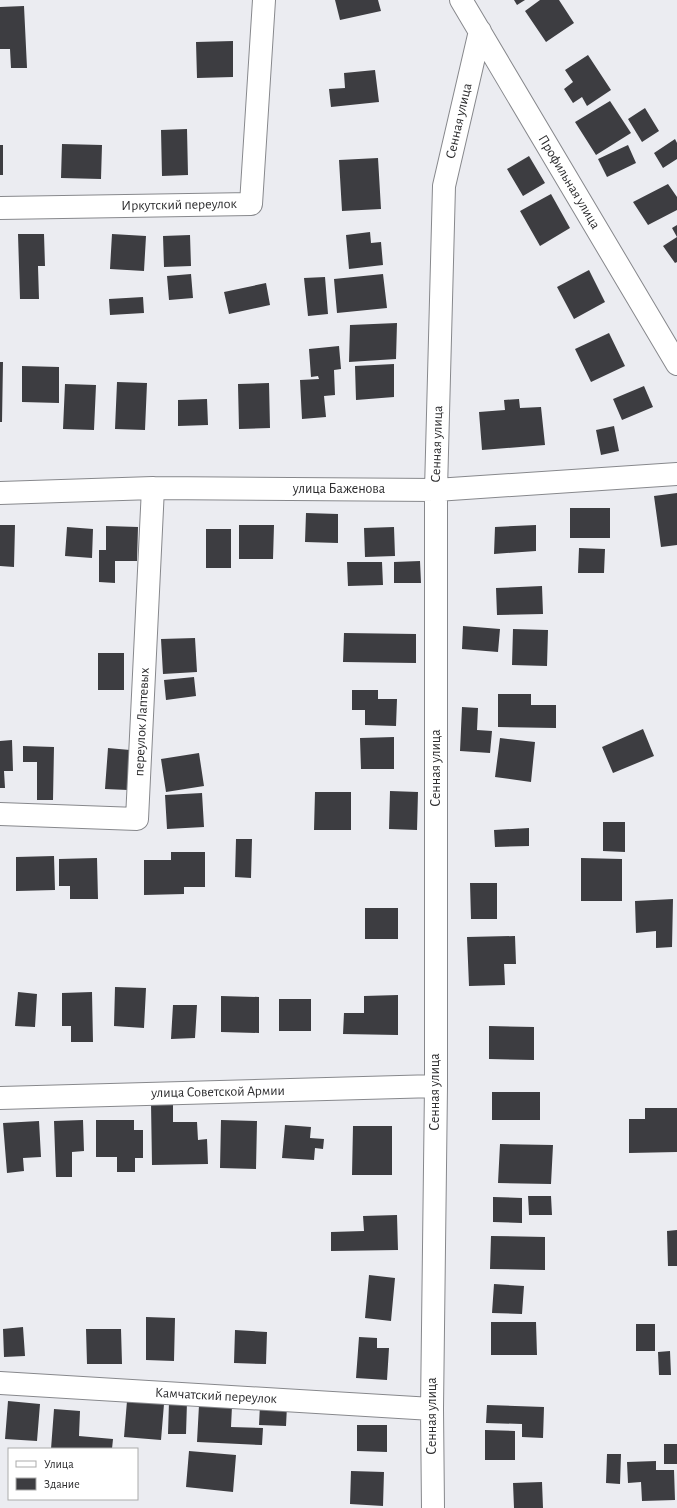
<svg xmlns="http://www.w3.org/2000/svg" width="677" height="1508" font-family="'Alegreya Sans',sans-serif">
  <rect width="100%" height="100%" fill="#ebecf1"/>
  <path fill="#3d3d41" d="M 335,0 L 378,0 L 381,11 L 340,20 Z
    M 514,0 L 525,0 L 517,5 Z
    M 540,0 L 559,0 L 574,23 L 546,42 L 525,11 Z
    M 24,6 L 27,68 L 11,68 L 10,49 L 0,49 L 0,7 Z
    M 233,41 L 233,77 L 197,78 L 196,42 Z
    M 588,55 L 611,90 L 587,106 L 582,97 L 573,103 L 564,89 L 573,82 L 565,70 Z
    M 375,70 L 379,102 L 331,107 L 329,89 L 345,88 L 344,73 Z
    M 610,101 L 631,133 L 596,155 L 575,122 Z
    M 645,108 L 659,131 L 642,142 L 628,119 Z
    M 187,129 L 188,175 L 162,176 L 161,130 Z
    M 675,139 L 677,143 L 677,159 L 663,168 L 654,153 Z
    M 62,144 L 102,145 L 101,179 L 61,178 Z
    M 0,145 L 3,145 L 3,175 L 0,175 Z
    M 628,145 L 636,163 L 607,177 L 598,159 Z
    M 529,156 L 545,183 L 523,196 L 507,169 Z
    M 378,158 L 381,209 L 342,211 L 339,160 Z
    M 668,184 L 677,197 L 677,210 L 648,225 L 633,202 Z
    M 551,194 L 570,228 L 540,246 L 520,211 Z
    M 677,225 L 677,262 L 675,263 L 663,246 L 677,237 L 672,228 Z
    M 370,232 L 371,243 L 381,242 L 383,265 L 349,269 L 346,235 Z
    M 18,234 L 44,234 L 45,266 L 38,266 L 39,299 L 20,299 Z
    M 112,234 L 146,236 L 144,271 L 110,269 Z
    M 190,235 L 191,266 L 164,267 L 163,236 Z
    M 589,270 L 605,302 L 574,319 L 557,287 Z
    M 191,274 L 193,298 L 169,300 L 167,276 Z
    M 383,274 L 387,308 L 337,313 L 334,279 Z
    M 325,277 L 328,314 L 308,316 L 304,278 Z
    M 266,283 L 270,305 L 229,314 L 224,292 Z
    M 143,297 L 144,313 L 110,315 L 109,299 Z
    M 397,323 L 396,359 L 349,362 L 350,325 Z
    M 609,333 L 625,366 L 591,382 L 575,349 Z
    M 339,346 L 341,369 L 334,370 L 335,395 L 324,396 L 326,417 L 302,419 L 300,380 L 319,379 L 318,376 L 311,377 L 309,349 Z
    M 0,362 L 3,362 L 2,422 L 0,422 Z
    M 394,364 L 394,397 L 356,400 L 355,366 Z
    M 22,366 L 59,367 L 59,403 L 22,402 Z
    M 117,382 L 147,383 L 145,430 L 115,429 Z
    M 269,383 L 270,428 L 239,429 L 238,384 Z
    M 65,384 L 96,385 L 94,430 L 63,429 Z
    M 644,386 L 653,407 L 622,420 L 613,399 Z
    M 207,399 L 208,425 L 178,426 L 178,400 Z
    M 519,399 L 520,408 L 541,407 L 545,445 L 482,450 L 479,412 L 505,410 L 504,400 Z
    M 614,426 L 619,451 L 601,455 L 596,430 Z
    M 677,493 L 677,545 L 661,547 L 654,496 Z
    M 570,508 L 610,508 L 610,538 L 570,538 Z
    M 306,513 L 338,514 L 338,543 L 305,542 Z
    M 0,525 L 15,525 L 14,567 L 0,566 Z
    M 239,525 L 274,525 L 273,559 L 239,559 Z
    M 536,525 L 536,551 L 494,554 L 495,527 Z
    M 106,526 L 138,527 L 137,561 L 115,561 L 115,583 L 99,582 L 99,550 L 106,550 Z
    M 67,527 L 93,529 L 92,558 L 65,556 Z
    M 394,527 L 395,556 L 365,557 L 364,528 Z
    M 206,529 L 231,529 L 231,568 L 206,568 Z
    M 579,548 L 605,549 L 604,573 L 578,573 Z
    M 420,561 L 421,583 L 394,583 L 394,562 Z
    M 347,562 L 382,562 L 383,585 L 348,586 Z
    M 542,586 L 543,614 L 497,615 L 496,588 Z
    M 463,626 L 500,629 L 498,652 L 462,649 Z
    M 513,629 L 548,630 L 547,666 L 512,665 Z
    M 344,633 L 416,634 L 416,663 L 343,662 Z
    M 195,638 L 197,672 L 163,674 L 161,639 Z
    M 98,653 L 124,653 L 124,690 L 98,690 Z
    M 194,677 L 196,696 L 166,700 L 164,680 Z
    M 352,690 L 378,690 L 378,699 L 397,699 L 396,726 L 365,725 L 365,710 L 352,710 Z
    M 498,694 L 531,694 L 531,705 L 556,705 L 556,728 L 498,727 Z
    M 462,707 L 478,708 L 477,730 L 492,731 L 490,753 L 460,751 Z
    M 643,729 L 654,756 L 613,773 L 602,747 Z
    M 394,737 L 394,769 L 361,769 L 360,738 Z
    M 500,738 L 535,742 L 531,782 L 495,777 Z
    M 12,740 L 13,771 L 4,771 L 5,788 L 0,788 L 0,741 Z
    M 23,746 L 54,747 L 53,800 L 37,800 L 37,762 L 23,762 Z
    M 108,748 L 130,750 L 128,790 L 105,789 Z
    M 199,753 L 204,786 L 166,792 L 161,759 Z
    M 390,791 L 418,792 L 417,830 L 389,829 Z
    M 315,792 L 351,792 L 351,830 L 314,830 Z
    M 202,793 L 204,827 L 167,829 L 165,795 Z
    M 603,822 L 625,822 L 625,852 L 603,851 Z
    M 529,828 L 529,846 L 495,847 L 494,830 Z
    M 236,839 L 252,839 L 251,878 L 235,877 Z
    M 171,852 L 205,852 L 205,887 L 184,887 L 184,894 L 144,895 L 144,860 L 171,860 Z
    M 54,856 L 55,890 L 16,891 L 16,857 Z
    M 97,858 L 98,899 L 70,899 L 70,886 L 59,886 L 59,859 Z
    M 581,858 L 622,859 L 622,901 L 581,901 Z
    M 470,883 L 497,883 L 497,919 L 471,919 Z
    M 673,899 L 672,947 L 656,948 L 656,931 L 636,933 L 635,901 Z
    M 365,908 L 398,908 L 398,939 L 365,939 Z
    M 515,936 L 516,964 L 504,964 L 505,985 L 469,986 L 467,937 Z
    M 115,987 L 146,988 L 144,1028 L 114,1026 Z
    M 18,992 L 37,994 L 35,1027 L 15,1026 Z
    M 92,992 L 93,1042 L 71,1042 L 71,1026 L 62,1026 L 62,993 Z
    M 398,995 L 398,1035 L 343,1034 L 344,1013 L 364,1013 L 364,996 Z
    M 221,996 L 259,997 L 259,1033 L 221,1032 Z
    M 279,999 L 311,999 L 311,1031 L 279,1031 Z
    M 173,1005 L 197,1005 L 195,1038 L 171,1039 Z
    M 489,1026 L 534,1027 L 534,1060 L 489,1059 Z
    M 492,1092 L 540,1092 L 540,1120 L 492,1120 Z
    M 151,1103 L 173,1103 L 173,1122 L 197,1122 L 198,1140 L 207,1139 L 208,1164 L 152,1165 Z
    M 645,1108 L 677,1108 L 677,1152 L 629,1153 L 629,1119 L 645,1119 Z
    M 83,1120 L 84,1151 L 72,1152 L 72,1177 L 56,1177 L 54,1121 Z
    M 96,1120 L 134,1120 L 134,1130 L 143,1130 L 143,1158 L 135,1158 L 135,1172 L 117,1172 L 117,1157 L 96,1157 Z
    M 221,1120 L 257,1121 L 256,1169 L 220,1168 Z
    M 39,1121 L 41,1157 L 23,1158 L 24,1171 L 7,1173 L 3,1123 Z
    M 285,1125 L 311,1127 L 310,1138 L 324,1139 L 323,1149 L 315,1148 L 314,1160 L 282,1158 Z
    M 353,1126 L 392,1126 L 392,1175 L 352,1175 Z
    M 500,1144 L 553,1145 L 551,1184 L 498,1183 Z
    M 528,1196 L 551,1196 L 552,1215 L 529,1215 Z
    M 493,1197 L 522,1198 L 522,1223 L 493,1222 Z
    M 397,1215 L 398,1250 L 331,1251 L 331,1232 L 364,1231 L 363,1216 Z
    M 677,1230 L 677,1266 L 668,1266 L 667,1231 Z
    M 491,1236 L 545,1237 L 545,1270 L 490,1269 Z
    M 369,1275 L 395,1278 L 391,1321 L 365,1318 Z
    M 494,1284 L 524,1286 L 522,1314 L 492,1313 Z
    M 146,1317 L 175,1318 L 174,1361 L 146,1360 Z
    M 491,1322 L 536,1322 L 537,1355 L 491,1355 Z
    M 636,1324 L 655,1324 L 655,1351 L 636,1351 Z
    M 23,1327 L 25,1356 L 4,1357 L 3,1329 Z
    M 86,1329 L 121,1329 L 122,1364 L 87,1364 Z
    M 235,1330 L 267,1332 L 266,1364 L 234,1363 Z
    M 359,1337 L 377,1338 L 377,1348 L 389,1348 L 387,1380 L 356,1378 Z
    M 670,1351 L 671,1375 L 659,1375 L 658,1352 Z
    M 8,1401 L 40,1404 L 37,1441 L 5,1439 Z
    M 127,1401 L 164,1404 L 161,1440 L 124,1437 Z
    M 169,1402 L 187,1402 L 186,1434 L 168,1434 Z
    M 199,1405 L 232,1406 L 231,1427 L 263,1428 L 262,1445 L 197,1442 Z
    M 260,1405 L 287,1406 L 286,1426 L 259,1425 Z
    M 487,1405 L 544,1407 L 543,1438 L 522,1437 L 522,1424 L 486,1423 Z
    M 54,1409 L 80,1411 L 79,1436 L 113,1439 L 112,1449 L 51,1449 Z
    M 357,1425 L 387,1425 L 387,1452 L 357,1451 Z
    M 485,1430 L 515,1431 L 515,1460 L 485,1460 Z
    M 664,1444 L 677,1444 L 677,1464 L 664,1464 Z
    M 189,1451 L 236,1455 L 233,1492 L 186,1487 Z
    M 607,1454 L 621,1454 L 620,1484 L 606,1483 Z
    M 656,1461 L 656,1470 L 674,1470 L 675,1500 L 642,1501 L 641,1482 L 628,1483 L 627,1462 Z
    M 351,1471 L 384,1472 L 383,1506 L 350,1504 Z
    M 542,1482 L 543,1508 L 514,1508 L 513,1483 Z"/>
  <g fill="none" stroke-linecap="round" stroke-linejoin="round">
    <defs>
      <path id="minor" d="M 461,0 L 677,364
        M 0,208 L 251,204 L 264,0
        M 0,493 L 153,488 L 436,490 L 677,474
        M 0,814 L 137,819 L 153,488
        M 0,1098 L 436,1086
        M 0,1383 L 432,1409
        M 433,1508 L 432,1409 L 436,1086 L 436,490 L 444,186 L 480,31"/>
    </defs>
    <use href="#minor" stroke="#87888c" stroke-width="24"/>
    <use href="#minor" stroke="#fff" stroke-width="22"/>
  </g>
  <g text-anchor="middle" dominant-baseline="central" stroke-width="4" stroke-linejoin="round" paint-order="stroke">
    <g font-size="14" fill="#2c2c2e" stroke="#fff">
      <text transform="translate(459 121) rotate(-77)">Сенная улица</text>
      <text transform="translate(569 182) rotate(59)">Профильная улица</text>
      <text transform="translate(179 205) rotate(-1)">Иркутский переулок</text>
      <text transform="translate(437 444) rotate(-88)">Сенная улица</text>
      <text x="339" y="489">улица Баженова</text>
      <text transform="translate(142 722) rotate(-87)">переулок Лаптевых</text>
      <text transform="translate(436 768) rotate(-90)">Сенная улица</text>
      <text transform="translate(218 1092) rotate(-1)">улица Советской Армии</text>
      <text transform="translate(435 1092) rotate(-90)">Сенная улица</text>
      <text transform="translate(216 1396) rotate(3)">Камчатский переулок</text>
      <text transform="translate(432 1416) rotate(-90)">Сенная улица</text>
    </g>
  </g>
  <rect x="8" y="1448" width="130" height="52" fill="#ffffff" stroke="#ababab"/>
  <rect x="16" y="1461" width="20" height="6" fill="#ffffff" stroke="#ababab"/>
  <text x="44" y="1468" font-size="12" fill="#2c2c2e">Улица</text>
  <rect x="16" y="1478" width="20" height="12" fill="#3d3d41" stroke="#ababab"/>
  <text x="44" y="1488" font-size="12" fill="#2c2c2e">Здание</text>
</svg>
